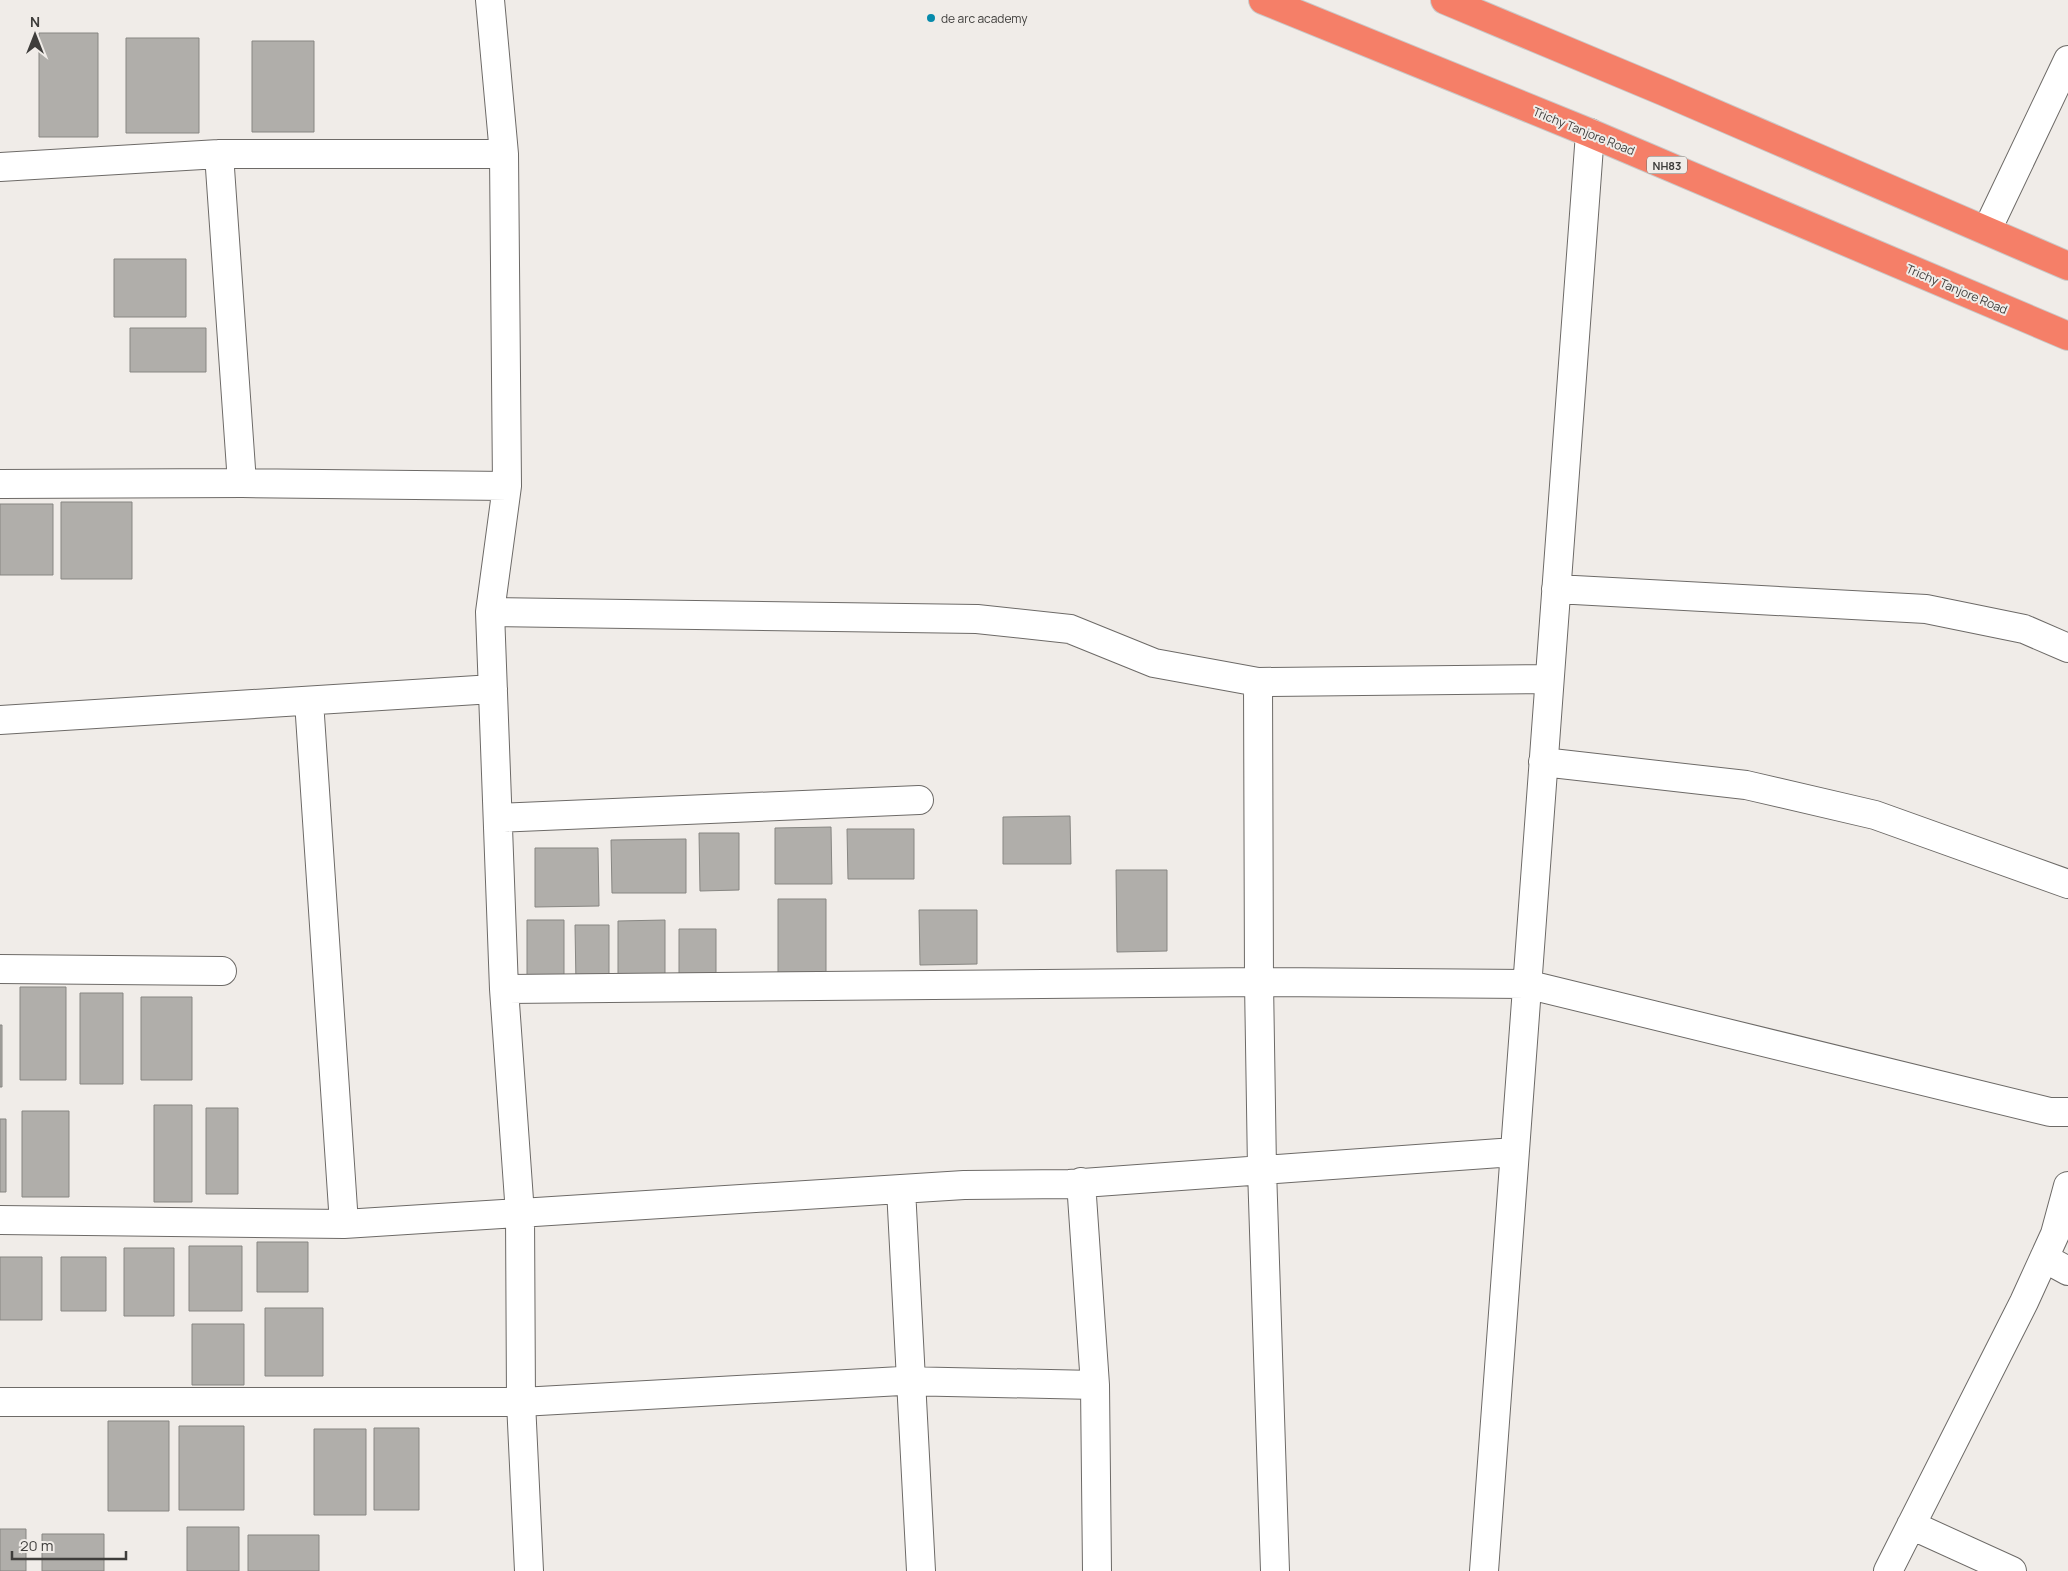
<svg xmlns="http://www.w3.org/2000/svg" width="2068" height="1571" font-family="Manrope,sans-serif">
  <rect width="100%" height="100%" fill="#f0ece8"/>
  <path fill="#b0aeaa" stroke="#878682" d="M 39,33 L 98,33 L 98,137 L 39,137 Z
    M 126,38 L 199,38 L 199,133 L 126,133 Z
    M 252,41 L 314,41 L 314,132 L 252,132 Z
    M 114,259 L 186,259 L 186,317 L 114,317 Z
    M 130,328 L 206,328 L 206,372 L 130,372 Z
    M 61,502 L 132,502 L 132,579 L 61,579 Z
    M 0,504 L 53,504 L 53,575 L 0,575 Z
    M 1070,816 L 1071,864 L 1003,864 L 1003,817 Z
    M 831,827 L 832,884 L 775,884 L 775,828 Z
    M 847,829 L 914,829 L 914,879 L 848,879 Z
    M 699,833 L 739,833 L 739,890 L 700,891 Z
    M 686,839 L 686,893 L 612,893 L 611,840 Z
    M 535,848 L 598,848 L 599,906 L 535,907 Z
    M 1116,870 L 1167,870 L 1167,951 L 1117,952 Z
    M 778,899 L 826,899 L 826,974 L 778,974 Z
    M 919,910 L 977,910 L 977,964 L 920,965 Z
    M 527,920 L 564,920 L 564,984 L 527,984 Z
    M 665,920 L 665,980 L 618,980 L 618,921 Z
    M 575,925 L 609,925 L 609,984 L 576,984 Z
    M 679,929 L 716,929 L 716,977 L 679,977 Z
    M 20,987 L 66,987 L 66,1080 L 20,1080 Z
    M 80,993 L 123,993 L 123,1084 L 80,1084 Z
    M 141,997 L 192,997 L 192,1080 L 141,1080 Z
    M 0,1025 L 2,1025 L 2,1087 L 0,1087 Z
    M 154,1105 L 192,1105 L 192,1202 L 154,1202 Z
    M 206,1108 L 238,1108 L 238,1194 L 206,1194 Z
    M 22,1111 L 69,1111 L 69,1197 L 22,1197 Z
    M 0,1119 L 6,1119 L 6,1192 L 0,1192 Z
    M 257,1242 L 308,1242 L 308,1292 L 257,1292 Z
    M 189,1246 L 242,1246 L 242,1311 L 189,1311 Z
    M 124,1248 L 174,1248 L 174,1316 L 124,1316 Z
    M 0,1257 L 42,1257 L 42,1320 L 0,1320 Z
    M 61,1257 L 106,1257 L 106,1311 L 61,1311 Z
    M 265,1308 L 323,1308 L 323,1376 L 265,1376 Z
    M 192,1324 L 244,1324 L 244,1385 L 192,1385 Z
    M 108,1421 L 169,1421 L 169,1511 L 108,1511 Z
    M 179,1426 L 244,1426 L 244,1510 L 179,1510 Z
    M 374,1428 L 419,1428 L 419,1510 L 374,1510 Z
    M 314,1429 L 366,1429 L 366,1515 L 314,1515 Z
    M 187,1527 L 239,1527 L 239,1571 L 187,1571 Z
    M 0,1529 L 26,1529 L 26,1571 L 0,1571 Z
    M 42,1534 L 104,1534 L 104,1571 L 42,1571 Z
    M 248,1535 L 319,1535 L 319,1571 L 248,1571 Z"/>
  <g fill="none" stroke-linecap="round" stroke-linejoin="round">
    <defs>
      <path id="minor" d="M 490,0 L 504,154 L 507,486 L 490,612 L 504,989 L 520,1214 L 521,1402 L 529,1571
        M 219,154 L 242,483
        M 0,167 L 219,154 L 504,154
        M 1987,230 L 2068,60
        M 0,484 L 242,483 L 507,486
        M 1556,589 L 1926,609 L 2024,629 L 2068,648
        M 490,612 L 977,619 L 1070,629 L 1154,663 L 1258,682 L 1549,679
        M 1258,682 L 1259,982 L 1262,1169 L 1275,1571
        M 309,701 L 344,1224
        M 0,720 L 493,689
        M 1543,762 L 1746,785 L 1875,815 L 2068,884
        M 498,818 L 919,800
        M 0,969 L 222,971
        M 504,989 L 1259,982 L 1526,984 L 2050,1112 L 2068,1112
        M 1081,1182 L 1095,1385 L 1097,1571
        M 901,1189 L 921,1571
        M 0,1220 L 344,1224 L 964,1185 L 1069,1184 L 1514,1152
        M 2044,1258 L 2068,1271
        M 0,1402 L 521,1402 L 901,1381 L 1095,1385
        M 1911,1525 L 2012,1571
        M 1484,1571 L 1590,133
        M 1888,1571 L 2024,1302 L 2055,1234 L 2068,1186"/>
      <path id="highway" d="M 1263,0 L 1590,133 L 2068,336
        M 1445,0 L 1665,92 L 2068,266"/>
    </defs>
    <use href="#minor" stroke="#6d6a67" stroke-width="30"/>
    <use href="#highway" stroke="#c9c9c8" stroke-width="30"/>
    <use href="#minor" stroke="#fff" stroke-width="28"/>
    <use href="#highway" stroke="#f57f68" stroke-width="28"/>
  </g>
  <circle fill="#068aab" stroke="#f0ece8" stroke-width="2" cx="931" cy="18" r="5"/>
  <g text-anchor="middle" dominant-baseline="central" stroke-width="4" stroke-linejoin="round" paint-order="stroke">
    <rect fill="#f0ece8" stroke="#73726f" stroke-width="1" x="1647" y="156.5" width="40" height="17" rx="4"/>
    <g font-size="11" font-weight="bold" fill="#3e3d3b">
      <text x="1667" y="165">NH83</text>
    </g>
    <g font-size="12" fill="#3e3d3b" stroke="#f0ece8" text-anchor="start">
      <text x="941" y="18">de arc academy</text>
    </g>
    <g font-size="12" fill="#3e3d3b" stroke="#f0ece8">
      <text transform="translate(1584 131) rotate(22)">Trichy Tanjore Road</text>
      <text transform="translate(1957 289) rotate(23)">Trichy Tanjore Road</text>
    </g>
  </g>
  <g transform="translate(35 35)" stroke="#f0ece8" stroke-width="4" paint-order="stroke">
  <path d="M0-4L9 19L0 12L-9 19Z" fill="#3e3d3b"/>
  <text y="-8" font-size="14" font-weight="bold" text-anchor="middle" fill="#3e3d3b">N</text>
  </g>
  <path d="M12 1551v8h114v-8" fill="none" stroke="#3e3d3b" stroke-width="2.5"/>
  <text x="20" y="1551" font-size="15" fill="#3e3d3b" stroke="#f0ece8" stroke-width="4" paint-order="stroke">20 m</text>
</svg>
